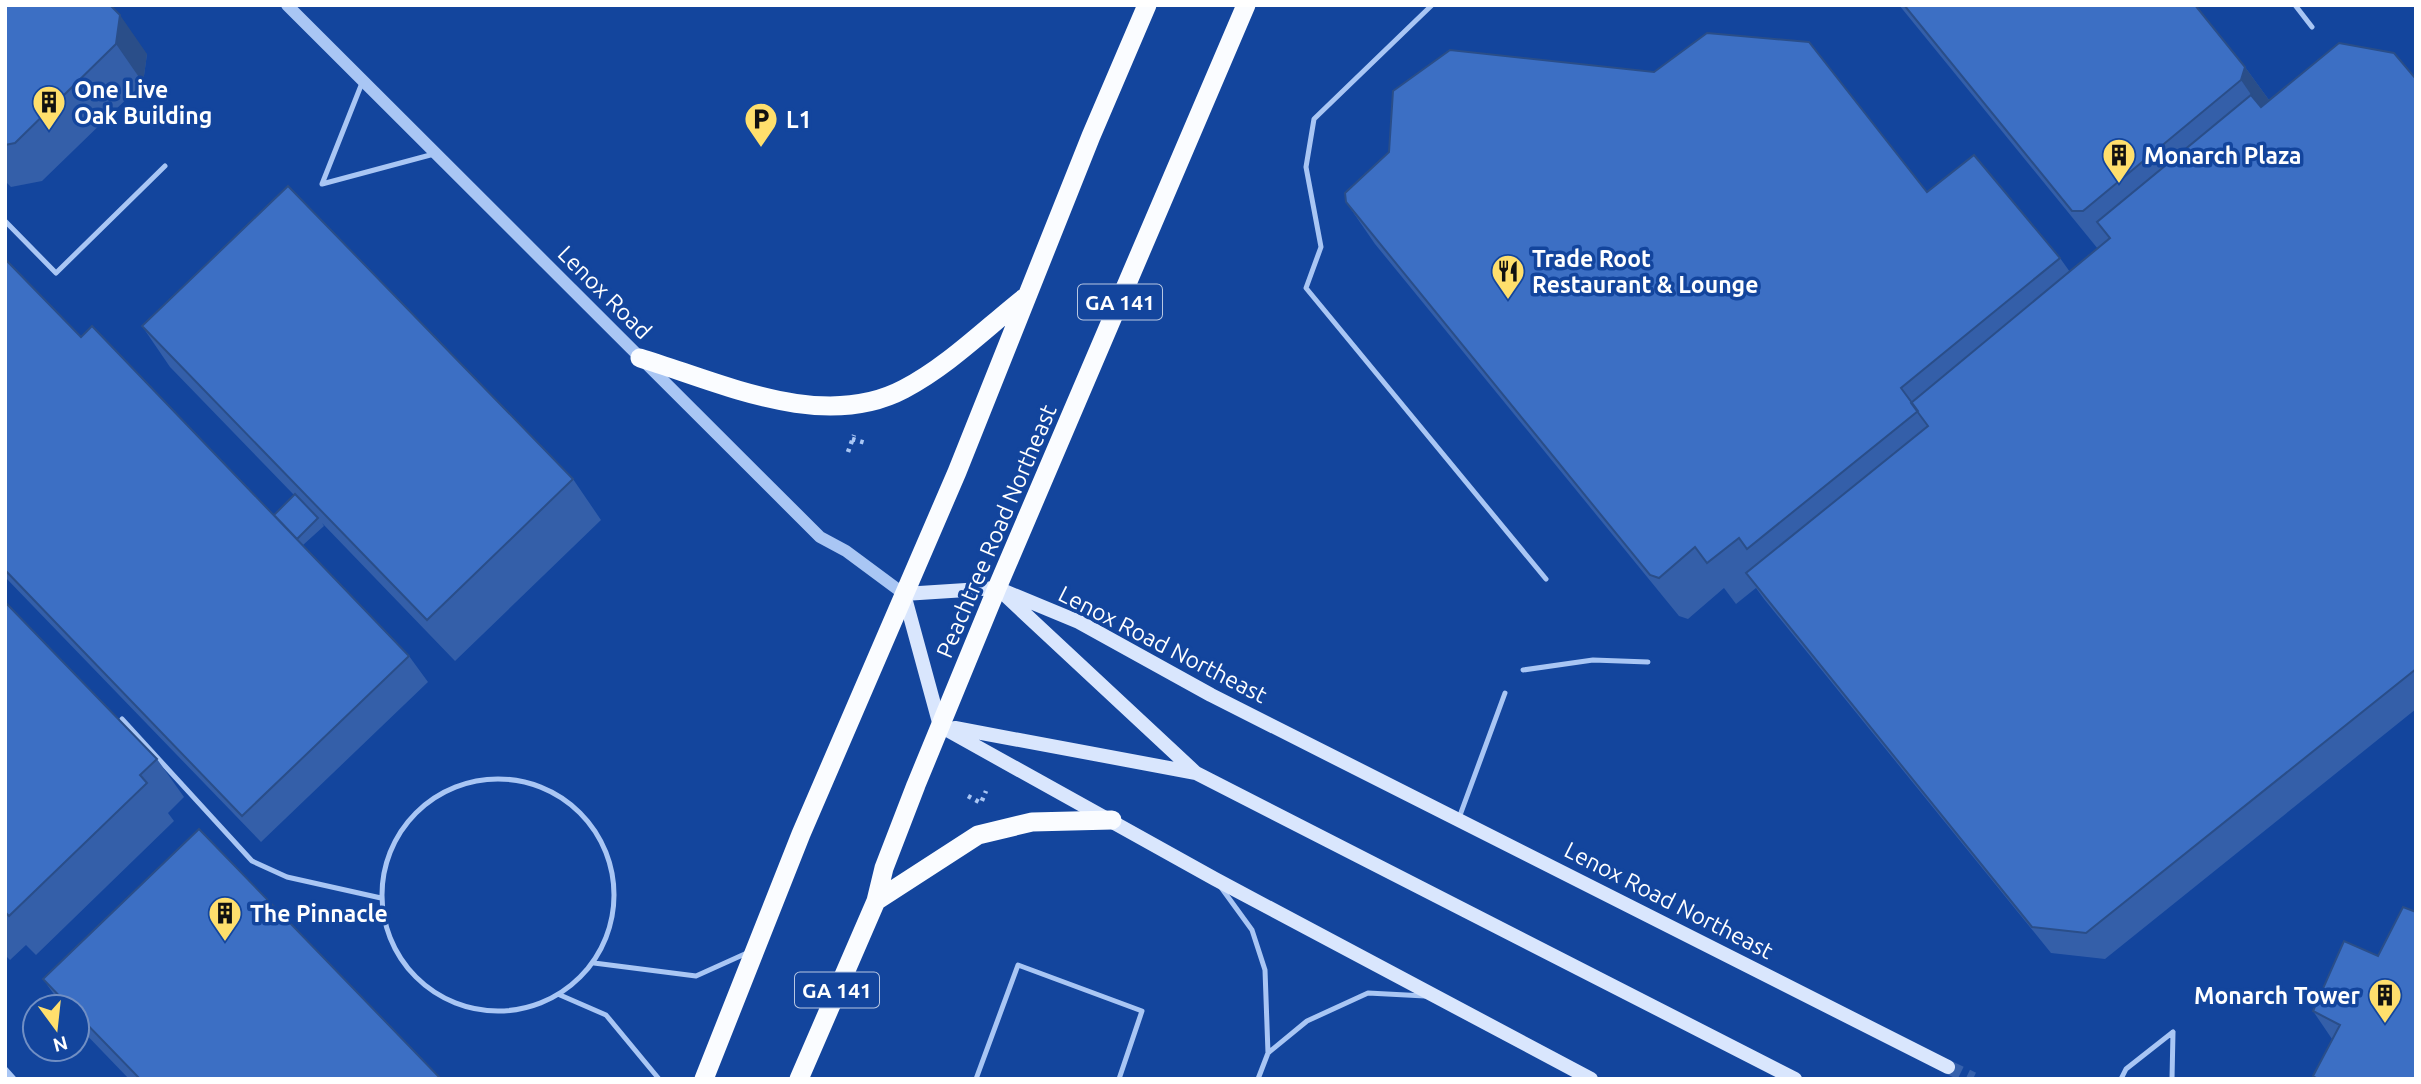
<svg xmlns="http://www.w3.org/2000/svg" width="2421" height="1084" font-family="Ubuntu,sans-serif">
  <rect width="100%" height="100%" fill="#13459d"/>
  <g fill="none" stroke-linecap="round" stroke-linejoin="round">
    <path stroke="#3661ac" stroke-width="14" stroke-dasharray="14 7" stroke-linecap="butt" d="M 1948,1067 L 1973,1079"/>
    <path stroke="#a9c6f4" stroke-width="4.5" stroke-dasharray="3.5 5" stroke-linecap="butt" d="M 852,439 L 866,443
      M 848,452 L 854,435
      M 968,796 L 981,803 L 986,791"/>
    <path stroke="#a9c6f4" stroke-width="5" d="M 1432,5 L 1314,119 L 1306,167 L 1321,247 L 1306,288 L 1546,579
      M 2295,5 L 2312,27
      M 322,184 L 434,154
      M 322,184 L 362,83
      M 5,221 L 56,273 L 165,166
      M 1523,670 L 1593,660 L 1648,662
      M 122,719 L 252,861 L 287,877 L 381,898
      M382 895a116 116 0 1 1 232 0a116 116 0 1 1-232 0Z
      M 1459,818 L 1505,693
      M 1220,886 L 1252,930 L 1265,970 L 1268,1053 L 1258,1079
      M 594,963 L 696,976 L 747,953
      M 560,995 L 606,1015 L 659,1079
      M 1268,1053 L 1307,1021 L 1368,993 L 1425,996
      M 976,1079 L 1018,965 L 1142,1011 L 1119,1079
      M 2121,1079 L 2126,1069 L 2173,1032
      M 2172,1079 L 2173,1032"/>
    <path stroke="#a9c6f4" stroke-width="7" d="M 5,1070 L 13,1079"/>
    <path stroke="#a9c6f4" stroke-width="12" d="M 287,5 L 820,537 L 846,551 L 904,594"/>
    <path stroke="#d9e6fd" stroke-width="14" d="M 1006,596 L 1196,773 L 1795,1079
      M 955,728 L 1196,773
      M 1591,1079 L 1215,879 L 940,726 L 904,594 L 997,588 L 1079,622 L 1211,695 L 1948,1067"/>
    <path stroke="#fafcff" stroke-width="19" d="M 640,358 C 722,383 823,432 904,389 C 948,366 986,328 1024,298
      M 876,901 L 978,835 L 1032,822 L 1112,820
      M 704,1079 L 801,834 L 957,472 L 1091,136 L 1147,5
      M 799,1079 L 876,901 L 884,868 L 916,785 L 997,588 L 1246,5"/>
  </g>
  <path fill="#345fa9" d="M 5,5 L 147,54 L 143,83 L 42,181 L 11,187 L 5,181 Z
    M 1899,5 L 2195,5 L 2245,67 L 2269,100 L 2416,79 L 2416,709 L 2105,959 L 2051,953 L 1764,599 L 1756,588 L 1736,604 L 1724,588 L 1688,619 L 1679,616 L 1375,244 L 1346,202 L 1927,192 L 2060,258 L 2070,272 L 2098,249 Z
    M 5,259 L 81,337 L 274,515 L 294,495 L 170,367 L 142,326 L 573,479 L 601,520 L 455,661 L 322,523 L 324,526 L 303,545 L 409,656 L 428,682 L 261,842 L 5,577 Z
    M 5,602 L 157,759 L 184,797 L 168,813 L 174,821 L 36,955 L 26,945 L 10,960 L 5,955 Z
    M 2378,956 L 2416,1079 L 2315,1079 L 2313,1076 L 2332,1039 L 2313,1011 Z
    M 43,979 L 441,1079 L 129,1079 L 77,1025 L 77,1007 L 63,1007 Z"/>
  <path fill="#2a4e89" d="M 120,15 L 147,54 L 143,83 L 116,44 Z
    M 2245,67 L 2274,107 L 2269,121 L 2241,80 Z"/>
  <path fill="#3c6fc4" stroke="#2a4e89" stroke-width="2" d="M 5,5 L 110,5 L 120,15 L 116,44 L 15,143 L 5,145 Z
    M 1904,5 L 2195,5 L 2245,67 L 2241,80 L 2083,211 L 2072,211 Z
    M 1707,33 L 1809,42 L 1927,192 L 1974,155 L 2060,258 L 1901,388 L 1918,411 L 1747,549 L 1739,538 L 1707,563 L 1695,547 L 1659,578 L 1650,575 L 1346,202 L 1345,193 L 1389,152 L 1393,91 L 1450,50 L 1654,72 Z
    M 2339,43 L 2394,53 L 2416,79 L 2416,669 L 2086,933 L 2032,927 L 1746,573 L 1928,426 L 1911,403 L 2110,238 L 2097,222 L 2251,95 L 2261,107 Z
    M 288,186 L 573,479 L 427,620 L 142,326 Z
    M 5,259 L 81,337 L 92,326 L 409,656 L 242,816 L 5,570 Z
    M 295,494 L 318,518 L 297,539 L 274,515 Z
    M 5,602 L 157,759 L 140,775 L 147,783 L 9,916 L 5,912 Z
    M 199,829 L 441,1079 L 140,1079 L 77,1014 L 77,1007 L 70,1007 L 43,979 Z
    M 2403,907 L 2416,912 L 2416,1079 L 2318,1079 L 2313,1076 L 2340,1025 L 2313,1011 L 2344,941 L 2378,956 Z"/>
  <defs>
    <symbol id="building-pin" viewBox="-11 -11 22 30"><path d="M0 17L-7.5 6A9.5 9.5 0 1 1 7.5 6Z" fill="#ffdf6c" stroke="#13459d"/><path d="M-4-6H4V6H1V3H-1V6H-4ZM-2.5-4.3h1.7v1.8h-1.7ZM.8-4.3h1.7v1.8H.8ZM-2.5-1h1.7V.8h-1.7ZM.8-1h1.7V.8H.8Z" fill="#111"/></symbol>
    <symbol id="parking-pin" viewBox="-11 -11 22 30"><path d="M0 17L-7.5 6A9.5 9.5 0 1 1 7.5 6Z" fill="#ffdf6c" stroke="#13459d"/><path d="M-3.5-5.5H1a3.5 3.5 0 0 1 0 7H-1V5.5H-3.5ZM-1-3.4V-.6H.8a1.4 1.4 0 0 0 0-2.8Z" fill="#111"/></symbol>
    <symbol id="restaurant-pin" viewBox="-11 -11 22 30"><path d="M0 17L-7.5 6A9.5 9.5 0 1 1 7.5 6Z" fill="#ffdf6c" stroke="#13459d"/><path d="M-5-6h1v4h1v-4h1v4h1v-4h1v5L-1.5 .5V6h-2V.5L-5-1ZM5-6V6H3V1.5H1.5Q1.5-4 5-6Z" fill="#111"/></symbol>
  </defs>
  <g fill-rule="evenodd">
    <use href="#building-pin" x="30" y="83" width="38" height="52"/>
    <use href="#parking-pin" x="742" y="100" width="38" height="52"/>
    <use href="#building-pin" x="2100" y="136" width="38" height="52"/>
    <use href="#restaurant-pin" x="1489" y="252" width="38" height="52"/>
    <use href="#building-pin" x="206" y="894" width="38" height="52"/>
    <use href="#building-pin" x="2366" y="976" width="38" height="52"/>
  </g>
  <g text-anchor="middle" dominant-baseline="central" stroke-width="7" stroke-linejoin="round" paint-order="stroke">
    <g fill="#13459d" stroke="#b8c7e2" stroke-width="2">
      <rect x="1078" y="284.5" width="84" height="35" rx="5"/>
      <rect x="795" y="972.5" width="84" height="35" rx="5"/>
    </g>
    <g font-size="21" font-weight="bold" fill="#fff">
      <text x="1120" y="302">GA 141</text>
      <text x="837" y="990">GA 141</text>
    </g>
    <g font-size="23" font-weight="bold" fill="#fff" stroke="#13459d" text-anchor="start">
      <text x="74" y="89">One Live<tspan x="74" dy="26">Oak Building</tspan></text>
      <text x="786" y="119">L1</text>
      <text x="2144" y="155">Monarch Plaza</text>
      <text x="1532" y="258">Trade Root<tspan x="1532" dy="26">Restaurant &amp; Lounge</tspan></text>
      <text x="250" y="913">The Pinnacle</text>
      <text x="2360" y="995" text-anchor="end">Monarch Tower</text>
    </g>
    <g font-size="23" fill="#fff" stroke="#13459d">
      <text transform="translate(605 292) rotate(45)">Lenox Road</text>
      <text transform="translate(996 531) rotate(-67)">Peachtree Road Northeast</text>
      <text transform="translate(1163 644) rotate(27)">Lenox Road Northeast</text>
      <text transform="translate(1669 900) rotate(27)">Lenox Road Northeast</text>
    </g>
  </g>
  <rect width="2421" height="1084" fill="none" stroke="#ffffff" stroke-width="14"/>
  <g transform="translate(56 1028) rotate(165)"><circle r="33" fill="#13459d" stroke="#718fc4" stroke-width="2"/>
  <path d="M0-5L12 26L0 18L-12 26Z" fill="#ffdf6c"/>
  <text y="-10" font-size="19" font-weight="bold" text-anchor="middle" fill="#ffffff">N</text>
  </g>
</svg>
